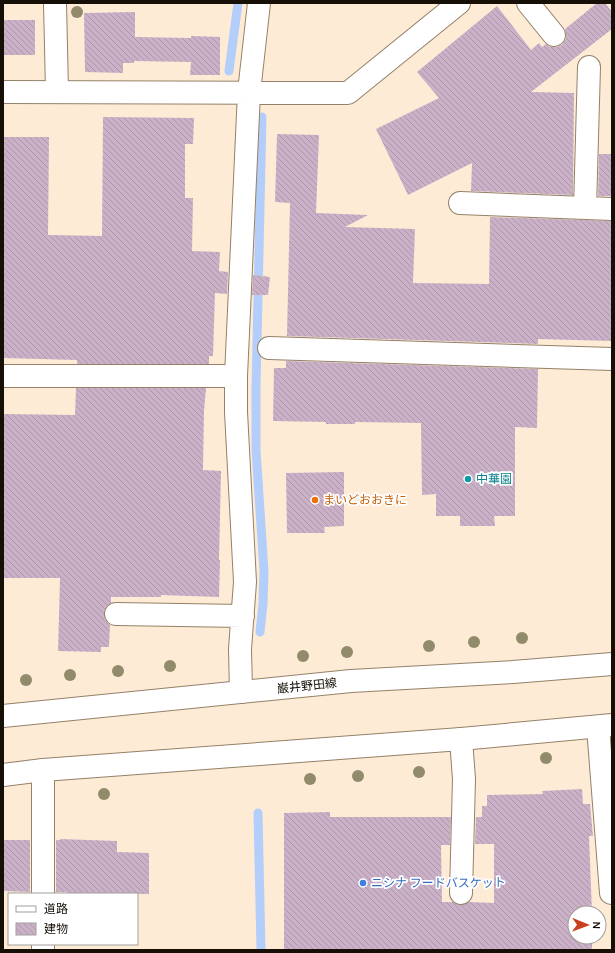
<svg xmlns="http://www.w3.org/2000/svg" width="615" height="953" font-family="Karla,'Noto Sans JP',sans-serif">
  <defs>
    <pattern id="building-back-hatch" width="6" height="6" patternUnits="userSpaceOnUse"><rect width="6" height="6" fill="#cbb1c8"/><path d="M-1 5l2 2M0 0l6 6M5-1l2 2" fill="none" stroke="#ae97aa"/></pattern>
  </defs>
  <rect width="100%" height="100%" fill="#feebd6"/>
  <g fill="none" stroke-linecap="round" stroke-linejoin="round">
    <path stroke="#b4cefc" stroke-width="9" d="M 229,71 L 238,3
      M 260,632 L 263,604 L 264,571 L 256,450 L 256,388 L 262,117
      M 258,813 L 261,950"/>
  </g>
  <path fill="url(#building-back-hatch)" d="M 597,3 L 605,3 L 612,12 L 612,29 L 531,92 L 574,93 L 573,195 L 471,191 L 472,163 L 408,195 L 376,129 L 439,98 L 417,72 L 497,6 L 531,50 L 539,43 L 542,47 L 546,44 L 550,47 L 556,47 L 562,45 L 566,39 L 566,33 L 565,29 Z
    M 135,12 L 135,37 L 191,38 L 191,36 L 220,37 L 220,75 L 190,75 L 191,62 L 134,61 L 134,63 L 123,63 L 123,73 L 85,72 L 84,13 Z
    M 3,20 L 35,20 L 35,55 L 3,55 Z
    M 103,117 L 194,118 L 193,144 L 185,144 L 185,198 L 193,198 L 192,251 L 220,252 L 219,271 L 228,272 L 227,294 L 215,293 L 213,356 L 209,356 L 209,364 L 77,364 L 77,360 L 3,358 L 4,137 L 49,137 L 48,235 L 102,236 Z
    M 277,134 L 319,135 L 316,213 L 368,215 L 345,227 L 415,229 L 413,283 L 489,284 L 490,217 L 612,221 L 612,341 L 538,339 L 538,344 L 287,336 L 290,203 L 275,202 Z
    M 599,154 L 612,154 L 612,196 L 598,196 Z
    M 253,275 L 270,277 L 268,295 L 252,295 Z
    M 286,361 L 538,369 L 537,428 L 515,427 L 515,516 L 494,516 L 495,526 L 460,526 L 460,516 L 436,516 L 436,494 L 422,495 L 421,423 L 355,422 L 355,424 L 326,424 L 326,422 L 273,421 L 274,368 L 286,368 Z
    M 76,388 L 206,388 L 204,411 L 203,470 L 221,471 L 219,560 L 220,560 L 219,597 L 161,595 L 161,597 L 111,597 L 111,603 L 106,607 L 104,613 L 105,620 L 110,625 L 109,647 L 101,647 L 101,652 L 58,651 L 60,578 L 3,578 L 3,414 L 75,415 Z
    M 344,472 L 344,526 L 324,527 L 325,533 L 287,533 L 286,473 Z
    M 582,789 L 583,804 L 590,804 L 593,836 L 589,836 L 592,913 L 575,913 L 575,937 L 592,937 L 592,950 L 284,950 L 284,813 L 330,812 L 330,817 L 451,817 L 450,845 L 441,845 L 442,902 L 453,902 L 461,905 L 469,902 L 494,903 L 494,844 L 475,844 L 476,817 L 482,817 L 482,806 L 487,806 L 487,795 L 543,794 L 542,791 Z
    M 60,839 L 117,841 L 117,852 L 149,853 L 149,894 L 67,894 L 67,892 L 56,892 L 56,840 L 60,840 Z
    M 3,840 L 30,840 L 30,892 L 3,891 Z"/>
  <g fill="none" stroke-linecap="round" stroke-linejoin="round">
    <defs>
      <path id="minor" d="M 55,3 L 57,91
        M 528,3 L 554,35
        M 3,92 L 348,93 L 459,3
        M 460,203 L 612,209
        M 585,208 L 589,67
        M 269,348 L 612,359
        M 3,376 L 236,376
        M 116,614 L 243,616
        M 241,692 L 240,649 L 245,582 L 236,412 L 236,376 L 249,92 L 259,3
        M 598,727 L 611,893
        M 43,770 L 43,894
        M 461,893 L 464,779 L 461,739
        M 43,950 L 43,944"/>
      <path id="major" d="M 3,716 L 351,681 L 513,672 L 612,664
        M 3,775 L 43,770 L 461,739 L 612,725"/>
    </defs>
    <use href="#minor" stroke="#958068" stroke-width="24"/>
    <use href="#major" stroke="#958068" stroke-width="24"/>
    <use href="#minor" stroke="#fff" stroke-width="22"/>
    <use href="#major" stroke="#fff" stroke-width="22"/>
  </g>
  <g fill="#918a6b">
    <circle cx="77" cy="12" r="6"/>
    <circle cx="522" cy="638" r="6"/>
    <circle cx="474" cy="642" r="6"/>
    <circle cx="429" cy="646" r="6"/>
    <circle cx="347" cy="652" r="6"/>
    <circle cx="303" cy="656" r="6"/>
    <circle cx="170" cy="666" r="6"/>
    <circle cx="118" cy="671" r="6"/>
    <circle cx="70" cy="675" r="6"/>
    <circle cx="26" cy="680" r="6"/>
    <circle cx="546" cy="758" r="6"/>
    <circle cx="419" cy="772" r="6"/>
    <circle cx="358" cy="776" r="6"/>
    <circle cx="310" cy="779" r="6"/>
    <circle cx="104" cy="794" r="6"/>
  </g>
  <circle fill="#0f9aa8" stroke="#fff" stroke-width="1.5" cx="468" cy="479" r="4"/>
  <circle fill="#e8710a" stroke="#fff" stroke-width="1.5" cx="315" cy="500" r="4"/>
  <circle fill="#3f7fe0" stroke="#fff" stroke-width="1.5" cx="363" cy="883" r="4"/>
  <g text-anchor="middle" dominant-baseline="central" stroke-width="3.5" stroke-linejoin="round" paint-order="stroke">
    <g font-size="12" fill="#0d838f" stroke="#fff" text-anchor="start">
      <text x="476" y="479">中華園</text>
    </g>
    <g font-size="12" fill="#c56008" stroke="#fff" text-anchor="start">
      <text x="323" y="500">まいどおおきに</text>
    </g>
    <g font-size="12" fill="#160f06" stroke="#fff">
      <text transform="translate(307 686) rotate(-6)">巌井野田線</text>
    </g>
    <g font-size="12" fill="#366cbe" stroke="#fff" text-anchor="start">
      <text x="371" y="883">ニシナ フードバスケット</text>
    </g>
  </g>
  <rect width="615" height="953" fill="none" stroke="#160f06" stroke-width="8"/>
  <rect x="8" y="893" width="130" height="52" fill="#ffffff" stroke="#a29f9b"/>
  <rect x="16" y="906" width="20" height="6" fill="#ffffff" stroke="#a29f9b"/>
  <text x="44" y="913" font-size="12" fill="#160f06">道路</text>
  <rect x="16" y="923" width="20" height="12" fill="url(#building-back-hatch)" stroke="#a29f9b"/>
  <text x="44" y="933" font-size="12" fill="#160f06">建物</text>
  <g transform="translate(587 925) rotate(91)"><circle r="19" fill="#ffffff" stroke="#a29f9b"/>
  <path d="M0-3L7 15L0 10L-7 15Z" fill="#c9401e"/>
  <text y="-6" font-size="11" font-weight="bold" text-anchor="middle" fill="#160f06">N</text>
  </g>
</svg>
